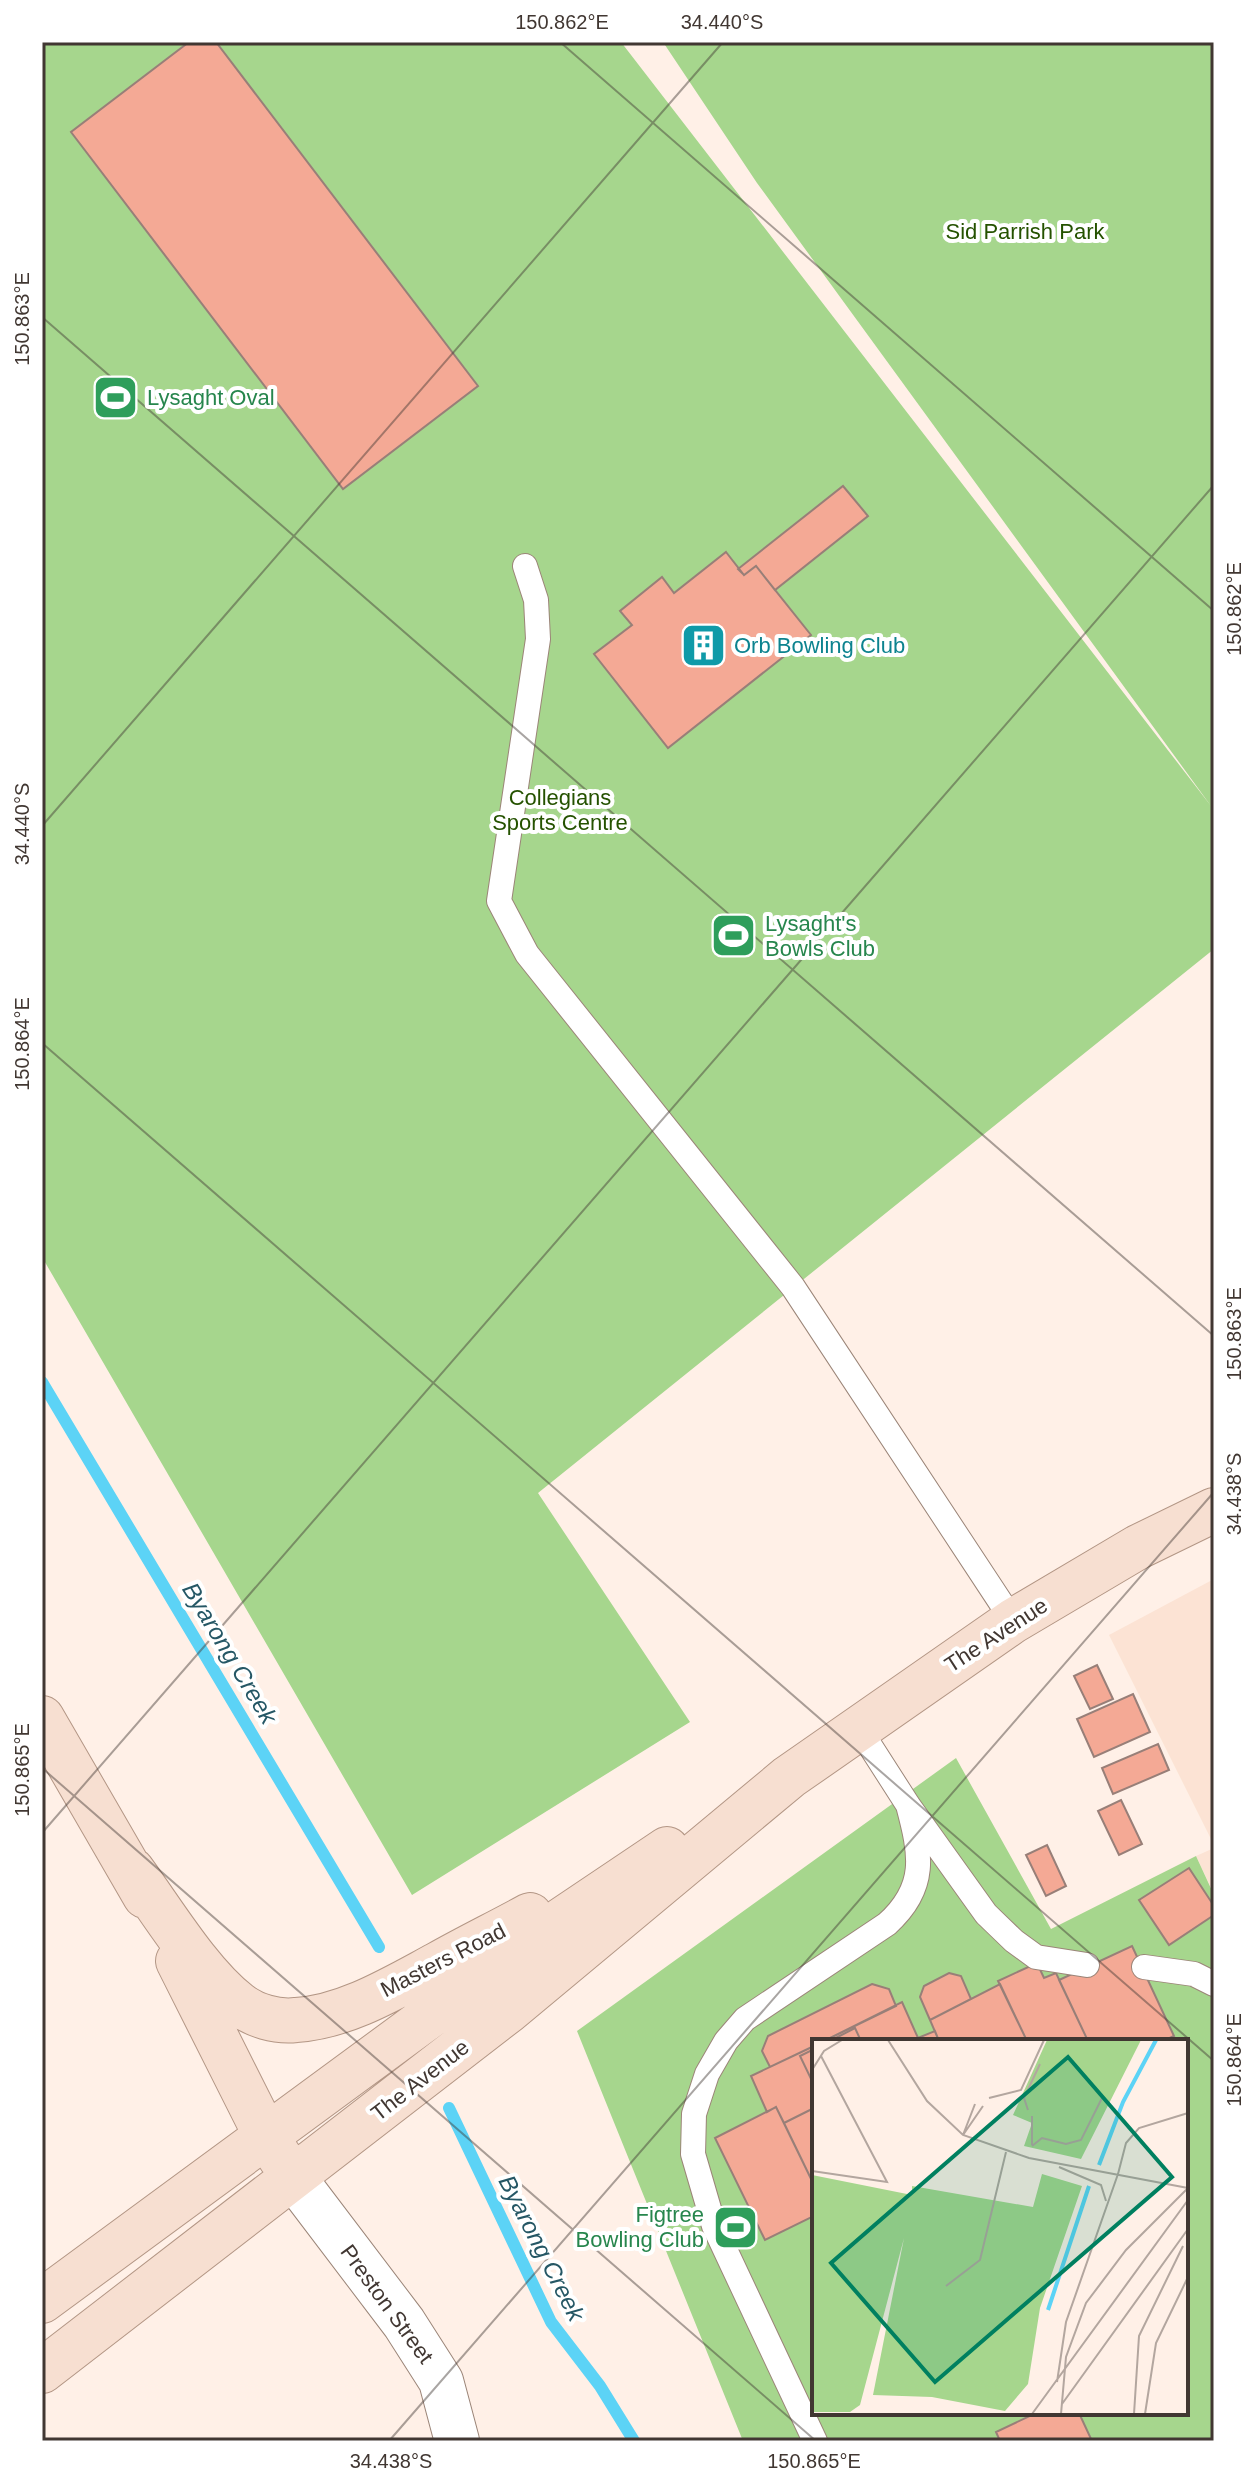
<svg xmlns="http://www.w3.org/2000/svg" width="1256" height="2483" font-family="Arial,sans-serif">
  <rect width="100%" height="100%" fill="#fff0e7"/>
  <path fill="#fce3d4" d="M 1214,1579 L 1214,1845 L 1109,1635 Z
    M 1214,1848 L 1214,1894 L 1196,1856 Z"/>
  <path fill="#a6d68d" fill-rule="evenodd" d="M 42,42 L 621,42 L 1211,806 L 757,183 L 663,42 L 1214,42 L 1214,949 L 538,1493 L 690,1722 L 412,1895 L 42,1257 Z
    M 956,1758 L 1051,1929 L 1196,1856 L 1214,1895 L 1214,2441 L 743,2441 L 577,2031 ZM 814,2041 L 1186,2041 L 1186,2413 L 814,2413 Z"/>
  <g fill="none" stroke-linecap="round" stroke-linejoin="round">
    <path stroke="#5cd3f6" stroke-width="12" d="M 42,1382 L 379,1947
      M 449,2108 L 551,2322 L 600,2386 L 634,2441"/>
  </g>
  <path fill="#f4a995" stroke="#987f78" stroke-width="2" d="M 189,42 L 216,42 L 478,386 L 343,489 L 71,132 Z
    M 843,486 L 868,516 L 775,590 L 756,566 L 744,575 L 738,569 Z
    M 726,552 L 744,575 L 756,566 L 811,635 L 668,748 L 594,654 L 632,625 L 620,611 L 662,577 L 674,593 Z
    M 1097,1665 L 1113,1699 L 1090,1709 L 1074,1676 Z
    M 1133,1694 L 1150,1732 L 1094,1757 L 1077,1719 Z
    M 1158,1744 L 1169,1770 L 1113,1794 L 1102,1768 Z
    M 1121,1800 L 1142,1844 L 1119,1855 L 1098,1811 Z
    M 1047,1845 L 1066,1886 L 1046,1896 L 1026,1855 Z
    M 1189,1868 L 1214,1906 L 1214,1915 L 1169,1945 L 1139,1900 Z
    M 1132,1946 L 1174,2036 L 1163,2041 L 1088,2041 L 1059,1980 Z
    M 1037,1963 L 1044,1978 L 1056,1973 L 1088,2041 L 1027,2041 L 998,1981 Z
    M 949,1973 L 961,1976 L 971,1999 L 930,2020 L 920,1997 L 924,1986 Z
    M 872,1984 L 889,1989 L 896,2006 L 824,2041 L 814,2041 L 814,2046 L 770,2067 L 762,2051 L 768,2036 Z
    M 1000,1984 L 1027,2041 L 939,2041 L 930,2020 Z
    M 902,2002 L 918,2038 L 935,2031 L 939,2041 L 824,2041 Z
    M 855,2028 L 861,2041 L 830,2041 Z
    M 814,2046 L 814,2108 L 784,2123 L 776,2107 L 767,2112 L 751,2076 Z
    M 814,2049 L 814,2085 L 800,2056 Z
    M 776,2107 L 814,2185 L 814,2216 L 765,2240 L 715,2138 Z
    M 814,2108 L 814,2185 L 784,2123 Z
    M 1036,2413 L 1079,2413 L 1092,2441 L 1000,2441 L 996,2432 Z"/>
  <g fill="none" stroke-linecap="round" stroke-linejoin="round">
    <defs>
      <path id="lane" d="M 525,566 L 536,600 L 538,639 L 499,901 L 527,954 L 793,1287 L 1013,1621
        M 858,1727 L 908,1805 L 986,1914 L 1014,1941 L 1036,1957 L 1087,1965
        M 1144,1967 L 1194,1974 L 1214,1984
        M 815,2441 L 714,2226 L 693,2154 L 694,2114 L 707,2074 L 726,2041 L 745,2019 L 887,1924 C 928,1887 921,1854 908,1805"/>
      <path id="street" d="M 294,2178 L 404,2323 L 441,2381 L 457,2441"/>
      <path id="primary" d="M 42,1718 L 145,1896
        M 132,1870 C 163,1912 199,1973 239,2004 C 255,2016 276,2022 296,2020 C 346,2017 395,1987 438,1964 C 468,1947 499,1932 530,1915
        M 178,1961 L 266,2136 L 281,2159
        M 42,2301 L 545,1931 L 667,1849
        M 42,2371 L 508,2011 L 789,1777 L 1013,1621 L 1138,1547 L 1214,1510"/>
    </defs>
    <use href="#lane" stroke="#9b8578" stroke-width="26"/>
    <use href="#street" stroke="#9b8578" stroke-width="46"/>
    <use href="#primary" stroke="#b39685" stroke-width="46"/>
    <use href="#lane" stroke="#fff" stroke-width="24"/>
    <use href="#street" stroke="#fff" stroke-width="44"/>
    <use href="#primary" stroke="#f7dfd1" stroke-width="44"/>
  </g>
  <path fill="none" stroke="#413732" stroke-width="2" stroke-opacity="0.45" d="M 560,42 L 1214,611M 42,317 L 1214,1336M 42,826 L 723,42M 42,1043 L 1214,2061M 42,1768 L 816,2441M 42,1833 L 1214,485M 389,2441 L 1214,1492"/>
  <defs>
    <symbol id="stadium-square" viewBox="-11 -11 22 22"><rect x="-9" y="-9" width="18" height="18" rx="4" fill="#2e9e5b" stroke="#fff"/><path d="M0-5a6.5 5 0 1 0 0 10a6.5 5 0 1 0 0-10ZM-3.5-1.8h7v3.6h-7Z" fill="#fff"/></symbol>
    <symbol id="building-square" viewBox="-11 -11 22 22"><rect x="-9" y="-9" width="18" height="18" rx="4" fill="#0f9aa8" stroke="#fff"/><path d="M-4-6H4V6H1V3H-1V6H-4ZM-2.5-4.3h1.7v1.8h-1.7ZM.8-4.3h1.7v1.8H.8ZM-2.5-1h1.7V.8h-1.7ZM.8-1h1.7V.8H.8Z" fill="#fff"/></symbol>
  </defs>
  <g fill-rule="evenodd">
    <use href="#stadium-square" x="90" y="372" width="51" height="51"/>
    <use href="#building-square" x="678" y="620" width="51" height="51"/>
    <use href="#stadium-square" x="708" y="910" width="51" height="51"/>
    <use href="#stadium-square" x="710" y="2202" width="51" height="51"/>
  </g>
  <g text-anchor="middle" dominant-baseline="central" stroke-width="8" stroke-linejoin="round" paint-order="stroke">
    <g font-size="22" fill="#255200" stroke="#fff">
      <text x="1025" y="231">Sid Parrish Park</text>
      <text x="560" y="797">Collegians<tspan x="560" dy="25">Sports Centre</tspan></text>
    </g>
    <g font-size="22" fill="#27864d" stroke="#fff" text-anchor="start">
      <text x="147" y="397">Lysaght Oval</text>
      <text x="765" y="923">Lysaght's<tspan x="765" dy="25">Bowls Club</tspan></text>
      <text x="704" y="2214" text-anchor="end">Figtree<tspan x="704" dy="25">Bowling Club</tspan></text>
    </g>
    <g font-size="22" fill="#0d838f" stroke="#fff" text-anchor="start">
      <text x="734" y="645">Orb Bowling Club</text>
    </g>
    <g font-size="22" fill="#413732" stroke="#fff">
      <text transform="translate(996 1635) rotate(-33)">The Avenue</text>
      <text transform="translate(443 1960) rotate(-27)">Masters Road</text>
      <text transform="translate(420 2080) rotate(-38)">The Avenue</text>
      <text transform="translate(387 2304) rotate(54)">Preston Street</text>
    </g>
    <g font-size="24" font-style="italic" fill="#255765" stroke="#fff">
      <text transform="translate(230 1653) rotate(59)">Byarong Creek</text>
      <text transform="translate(542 2248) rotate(63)">Byarong Creek</text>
    </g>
  </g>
  <g transform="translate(812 2039)">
    <rect width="376" height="376" fill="#fff0e7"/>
    <path d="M 235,1 L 329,1 L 269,120 L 212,107 L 220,84 L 201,76 ZM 230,135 L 270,147 L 228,269 L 216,345 L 193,372 L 120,358 L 61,356 L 92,199 L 48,366 L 38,373 L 0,373 L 0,136 L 100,156 L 100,147 L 221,168 Z" fill="#a6d68d"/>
    <path fill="none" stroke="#5cd3f6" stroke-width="4" d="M 287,126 L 311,63 L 344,1M 236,271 L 277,147"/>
    <path fill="none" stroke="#b3a69f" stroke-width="2" d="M 76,1 L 115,62 L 151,96 L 217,119 L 376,149M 0,31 L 12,12 L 30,1M 177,59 L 209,51 L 232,1M 216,71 L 212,59 L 228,25M 151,96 L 171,67M 151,96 L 163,65M 220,106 L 220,77M 220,107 L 230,99 L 254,105 L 269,101 L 291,57M 247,128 L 289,146 L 294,162M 0,132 L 75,143 L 9,17M 306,135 L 314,104 L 327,89 L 376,74M 134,247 L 168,221 L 194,113M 245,343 L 254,283 L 306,135M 250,365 L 376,190M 220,375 L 376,161M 249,375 L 254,318 L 274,264 L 314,211 L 376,149M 322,375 L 327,297 L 371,207M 333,375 L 344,304 L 376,238"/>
    <path fill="#008060" fill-opacity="0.15" stroke="#008060" stroke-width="4" d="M 256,18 L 360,138 L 123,343 L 19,224 Z"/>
    <rect width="376" height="376" fill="none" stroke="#413732" stroke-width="4"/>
  </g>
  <rect width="1256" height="2483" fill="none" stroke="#ffffff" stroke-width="88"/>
  <rect x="44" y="44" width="1168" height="2395" fill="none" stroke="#413732" stroke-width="3"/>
  <g font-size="20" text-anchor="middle" fill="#413732">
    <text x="562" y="29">150.862°E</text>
    <text x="722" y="29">34.440°S</text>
    <text transform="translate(22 319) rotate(-90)" y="7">150.863°E</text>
    <text transform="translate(1234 609) rotate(-90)" y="7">150.862°E</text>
    <text transform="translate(22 824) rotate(-90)" y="7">34.440°S</text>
    <text transform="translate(22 1044) rotate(-90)" y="7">150.864°E</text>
    <text transform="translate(1234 1334) rotate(-90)" y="7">150.863°E</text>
    <text transform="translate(1234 1494) rotate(-90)" y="7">34.438°S</text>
    <text transform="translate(22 1770) rotate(-90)" y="7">150.865°E</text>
    <text transform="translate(1234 2060) rotate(-90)" y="7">150.864°E</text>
    <text x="391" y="2468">34.438°S</text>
    <text x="814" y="2468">150.865°E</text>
  </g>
</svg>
